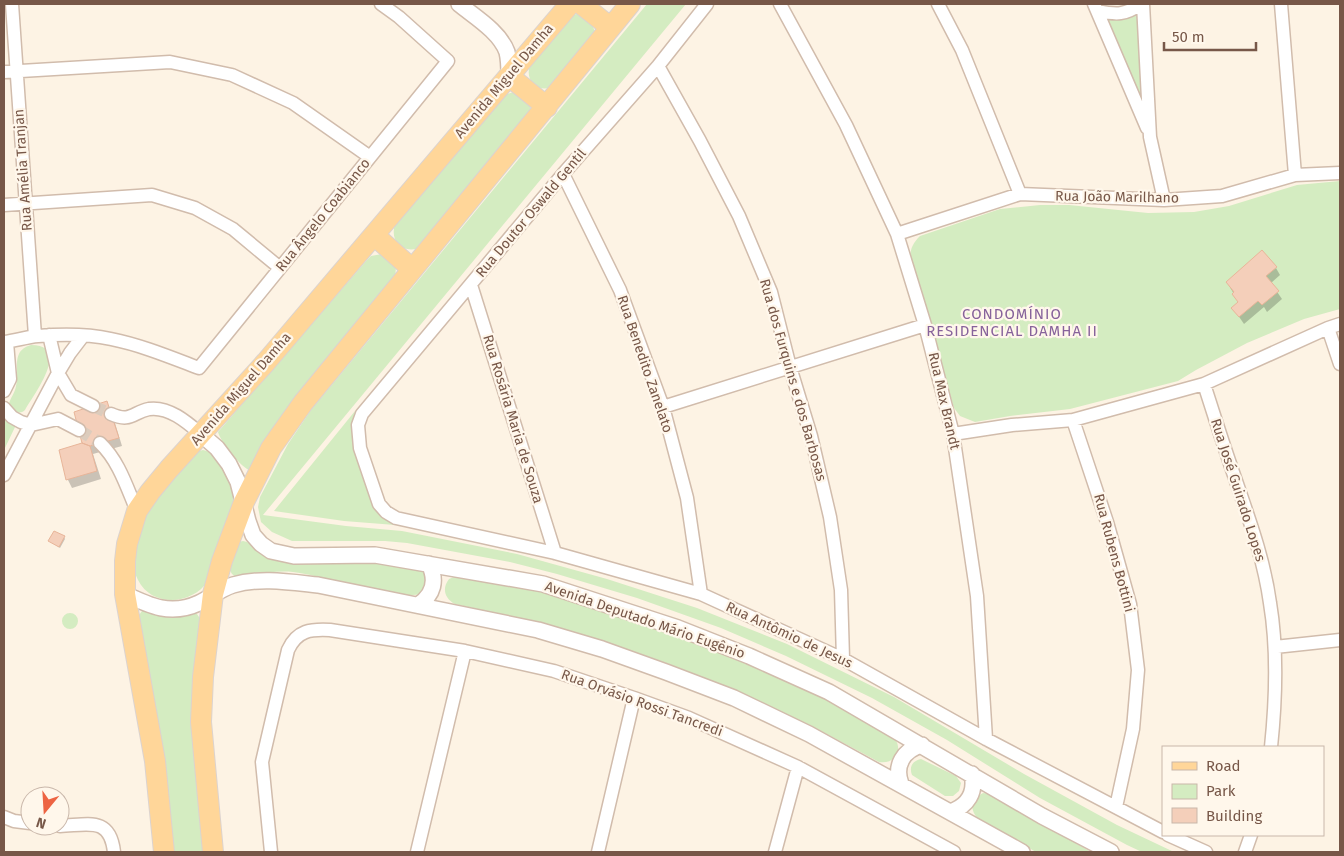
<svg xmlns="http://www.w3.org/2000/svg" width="1344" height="856" font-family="'Fira Sans',sans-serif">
  <rect width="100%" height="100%" fill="#fdf3e4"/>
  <path fill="#d4ecc1" d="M 647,4 L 686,4 L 263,515 L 346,526 L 402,531 L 517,554 L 607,579 L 697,608 L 787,644 L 894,697 L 1024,774 L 1117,825 L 1174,852 L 1142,852 L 1127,845 L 1040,798 L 947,740 L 872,698 L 786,656 L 721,628 L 637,598 L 557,574 L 510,562 L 407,543 L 385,541 L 292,541 L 272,532 L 261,522 L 258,507 L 260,497 L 288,444 L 311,410 Z
    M 1138,13 L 1144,108 L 1105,18 Z
    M 577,14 C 585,16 593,24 595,32 L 549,88 C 535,91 525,79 530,65 L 573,15 Z
    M 514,92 L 530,103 L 531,113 L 416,249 C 400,252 390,240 395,224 L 504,95 Z
    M 1340,181 L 1340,309 L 1304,319 L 1247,343 L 1196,370 L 1178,381 L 1070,409 L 1010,416 L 975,422 L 960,416 L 954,408 L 952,401 L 911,262 C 909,251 912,244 920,236 L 1000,209 L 1040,205 L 1069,205 L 1148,213 L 1194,212 L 1229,206 L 1297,185 Z
    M 382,254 L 396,267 L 395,278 L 249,470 C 240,466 220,441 218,432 L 367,260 L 371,256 Z
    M 31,345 C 72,345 34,394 25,410 C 18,416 14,410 9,404 C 10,398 15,393 16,386 C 20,370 10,351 31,345 Z
    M 355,411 C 349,442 361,469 370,498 L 373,506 L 395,525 L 344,521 L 274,511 Z
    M 4,417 L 16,425 L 4,450 Z
    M 203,450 C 224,454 236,484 234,504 L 208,581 C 192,605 152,608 138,580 C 130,565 135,540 141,524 C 152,495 175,475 196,452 Z
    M 243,541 L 247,542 L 269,558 L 294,563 L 373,562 L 422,570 L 426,574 L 428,579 L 422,593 C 399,603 323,575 293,572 C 274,570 255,575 236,577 L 232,574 L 228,567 L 239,542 Z
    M 459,575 C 487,581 516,585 544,593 C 613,612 683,635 749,663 C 798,684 844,709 891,735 C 905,746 897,765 879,762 L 810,725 L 737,691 L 669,664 L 604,641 L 540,623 L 455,604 C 444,598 442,588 449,579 Z
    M 145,610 C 164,616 175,617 194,614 L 197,614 L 201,620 L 207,852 L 171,852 L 139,615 L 142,611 Z
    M62 621a8 8 0 1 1 16 0a8 8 0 1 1-16 0Z
    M 921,759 L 956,776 L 961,783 L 959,791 L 953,796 L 945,796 L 912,775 C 909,767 912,761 921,759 Z
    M 983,793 L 991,794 L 1091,852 L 1036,852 L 978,819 C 969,809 971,800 983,793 Z"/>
  <path fill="#0003" d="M 1276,268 L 1280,275 L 1271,283 L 1282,299 L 1267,312 L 1264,307 L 1244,324 L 1233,308 L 1239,303 L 1227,282 Z
    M 107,403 L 111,410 L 122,446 L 93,454 L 101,479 L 72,488 L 68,480 L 60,451 L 84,444 Z
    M 64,537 L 65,539 L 60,548 L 50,541 Z"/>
  <path fill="#f4cfba" stroke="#e8b599" d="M 1262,250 L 1277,267 L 1266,276 L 1279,291 L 1262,305 L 1258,301 L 1239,317 L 1231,308 L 1238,302 L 1232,294 L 1234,292 L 1226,282 Z
    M 107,401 L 119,438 L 90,446 L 82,443 L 74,412 Z
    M 82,443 L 90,446 L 97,471 L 66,480 L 59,450 Z
    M 54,531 L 65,536 L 59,547 L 48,541 Z"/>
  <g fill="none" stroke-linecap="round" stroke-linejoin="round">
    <path stroke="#dcccbd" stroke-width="12" stroke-dasharray="12 6" stroke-linecap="butt" d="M 93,406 L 111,414
      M 79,430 L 100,443"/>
    <defs>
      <path id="minor" d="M 12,4 L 35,336
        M 707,4 L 658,66 L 563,174 L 362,414 L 358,425 L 360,448 L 379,504 L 386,512 L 396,518 L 555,553 L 701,594 L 843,659 L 986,739 L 1163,832
        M 780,4 L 846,125 L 897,234 L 925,325 L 953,434 L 977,596 L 986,739
        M 938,4 L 962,50 L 1020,194
        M 1094,4 L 1147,128
        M 1143,4 L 1150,137 L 1164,200
        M 1281,4 L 1295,175
        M 1098,11 C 1117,15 1125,15 1141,4
        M 658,66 L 700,141 L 739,216 L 771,292 L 790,367 L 811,436 L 830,517 L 841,590 L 843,659
        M 4,72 L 170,62 L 232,75 L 293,103 L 370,157
        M 563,174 L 620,290 L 663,407 L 687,498 L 701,594
        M 4,205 L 152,195 L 195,208 L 233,229 L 280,268
        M 897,234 L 1020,194 L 1164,200 L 1222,196 L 1295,175 L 1340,173
        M 471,285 L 555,553
        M 1328,328 L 1340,364
        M 49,335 L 58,373 L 71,395 L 93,406
        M 4,342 C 15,341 26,337 38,336 C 61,334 88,334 111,339 C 141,345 170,357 199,368 L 448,61 L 399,17 L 381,4
        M 1204,384 C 1214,415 1224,447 1235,478 C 1249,519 1264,559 1270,603 C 1278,651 1276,699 1271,747
        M 4,391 L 10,379 L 7,342
        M 663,407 L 925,325
        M 4,408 L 12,417 L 21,422 L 31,425 L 58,419 L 79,430
        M 111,414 C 131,423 133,412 149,409 C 169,406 188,423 202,435
        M 1073,420 L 1107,522 L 1130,604 L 1138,670 L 1133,729 L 1116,807
        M 953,434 L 1012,425 L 1073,420 L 1204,384 L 1328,328 L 1340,324
        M 100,443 C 119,461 127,488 137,511
        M 4,475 L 58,373 L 70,353 L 83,336
        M 1275,647 L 1340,640
        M 4,817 L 14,821 L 30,823
        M 47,826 L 50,826
        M 60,826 C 88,825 110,816 114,852
        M 1168,835 L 1206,852
        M 271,852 L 262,762 L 288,650 C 297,630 311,629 330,630 L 465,651 L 554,671 L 634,698 L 689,718 L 798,767 L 954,852
        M 417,852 L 465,651
        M 598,852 L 634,698
        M 775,852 L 798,767
        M 1245,852 L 1251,835"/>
      <path id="tertiary" d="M 459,4 C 475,17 500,32 507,52 C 509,60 509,68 509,76
        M 202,435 L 217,448 L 229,464 L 238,482 L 248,521 L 253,535 L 261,544 L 271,551 L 294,556 L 375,555 L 543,584 L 678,628 L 749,656 L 829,692 L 1042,816 L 1111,852
        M 125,594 C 150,606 171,616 199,603 C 210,598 220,589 233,585 C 260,577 290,582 318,585 L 538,630 L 602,649 L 666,672 L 734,698 L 809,734 L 1022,852
        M 418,605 C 434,595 437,580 429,564
        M 901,784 C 894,766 903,750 922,745
        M 950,812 C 968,806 976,792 972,774"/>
      <path id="primary" d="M 581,4 L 610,27
        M 509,76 L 547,107
        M 374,235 L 412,269
        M 164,852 L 155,761 L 125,594 L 125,561 L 127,544 L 137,511 L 150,492 L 169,469 L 266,362 L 570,4
        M 213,852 L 201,722 L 203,677 L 213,594 L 222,561 L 244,502 L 271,448 L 303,403 L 630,4"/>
    </defs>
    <use href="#minor" stroke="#d1bcac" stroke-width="15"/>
    <use href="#tertiary" stroke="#d1bcac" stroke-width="18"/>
    <use href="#primary" stroke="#dcd3cf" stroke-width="22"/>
    <use href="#minor" stroke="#fff" stroke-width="12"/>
    <use href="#tertiary" stroke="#fff" stroke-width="15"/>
    <use href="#primary" stroke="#ffd699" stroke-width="20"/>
  </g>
  <g text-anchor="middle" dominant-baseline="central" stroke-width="4.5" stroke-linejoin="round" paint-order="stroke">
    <g font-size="14" fill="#775748" stroke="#fff7eb">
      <text transform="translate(504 81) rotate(-50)">Avenida Miguel Damha</text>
      <text transform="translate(23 170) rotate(-94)">Rua Amélia Tranjan</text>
      <text transform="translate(1117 197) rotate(1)">Rua João Marilhano</text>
      <text transform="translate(531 213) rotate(-50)">Rua Doutor Oswald Gentil</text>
      <text transform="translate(323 215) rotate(-51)">Rua Ângelo Coabianco</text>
      <text transform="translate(645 364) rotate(71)">Rua Benedito Zanelato</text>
      <text transform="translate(793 380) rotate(74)">Rua dos Furquins e dos Barbosas</text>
      <text transform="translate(241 389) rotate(-49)">Avenida Miguel Damha</text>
      <text transform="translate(944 401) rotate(77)">Rua Max Brandt</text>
      <text transform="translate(513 419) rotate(73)">Rua Rosária Maria de Souza</text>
      <text transform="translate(1238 490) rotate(72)">Rua José Guirado Lopes</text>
      <text transform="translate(1114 553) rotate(75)">Rua Rubens Bottini</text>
      <text transform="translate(645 620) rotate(19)">Avenida Deputado Mário Eugênio</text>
      <text transform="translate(789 635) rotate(25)">Rua Antômio de Jesus</text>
      <text transform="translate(642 703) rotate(20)">Rua Orvásio Rossi Tancredi</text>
    </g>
    <g font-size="15" letter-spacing="1" fill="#87639b" stroke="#fff7eb">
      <text x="1012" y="314">CONDOMÍNIO<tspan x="1012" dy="17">RESIDENCIAL DAMHA II</tspan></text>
    </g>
  </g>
  <rect width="1344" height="856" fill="none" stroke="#775748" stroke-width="10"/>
  <rect x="1162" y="746" width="162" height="90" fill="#fff7eb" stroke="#c9b7aa"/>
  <rect x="1172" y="762" width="25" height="8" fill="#ffd699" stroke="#c9b7aa"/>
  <text x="1206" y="771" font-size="15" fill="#775748">Road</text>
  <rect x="1172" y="784" width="25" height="15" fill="#d4ecc1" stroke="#c9b7aa"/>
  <text x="1206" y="796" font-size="15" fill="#775748">Park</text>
  <rect x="1172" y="808" width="25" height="15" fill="#f4cfba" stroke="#c9b7aa"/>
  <text x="1206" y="821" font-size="15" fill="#775748">Building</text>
  <g transform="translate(45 811) rotate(198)"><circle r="24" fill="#fff7eb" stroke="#c9b7aa"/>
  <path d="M0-4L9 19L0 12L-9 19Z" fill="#ed6443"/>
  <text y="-8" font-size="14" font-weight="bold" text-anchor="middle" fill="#775748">N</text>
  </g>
  <path d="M1164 42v8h92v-8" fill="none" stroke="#775748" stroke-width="2.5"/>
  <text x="1172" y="42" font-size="15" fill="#775748" stroke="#fff7eb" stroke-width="4" paint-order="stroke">50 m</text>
</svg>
